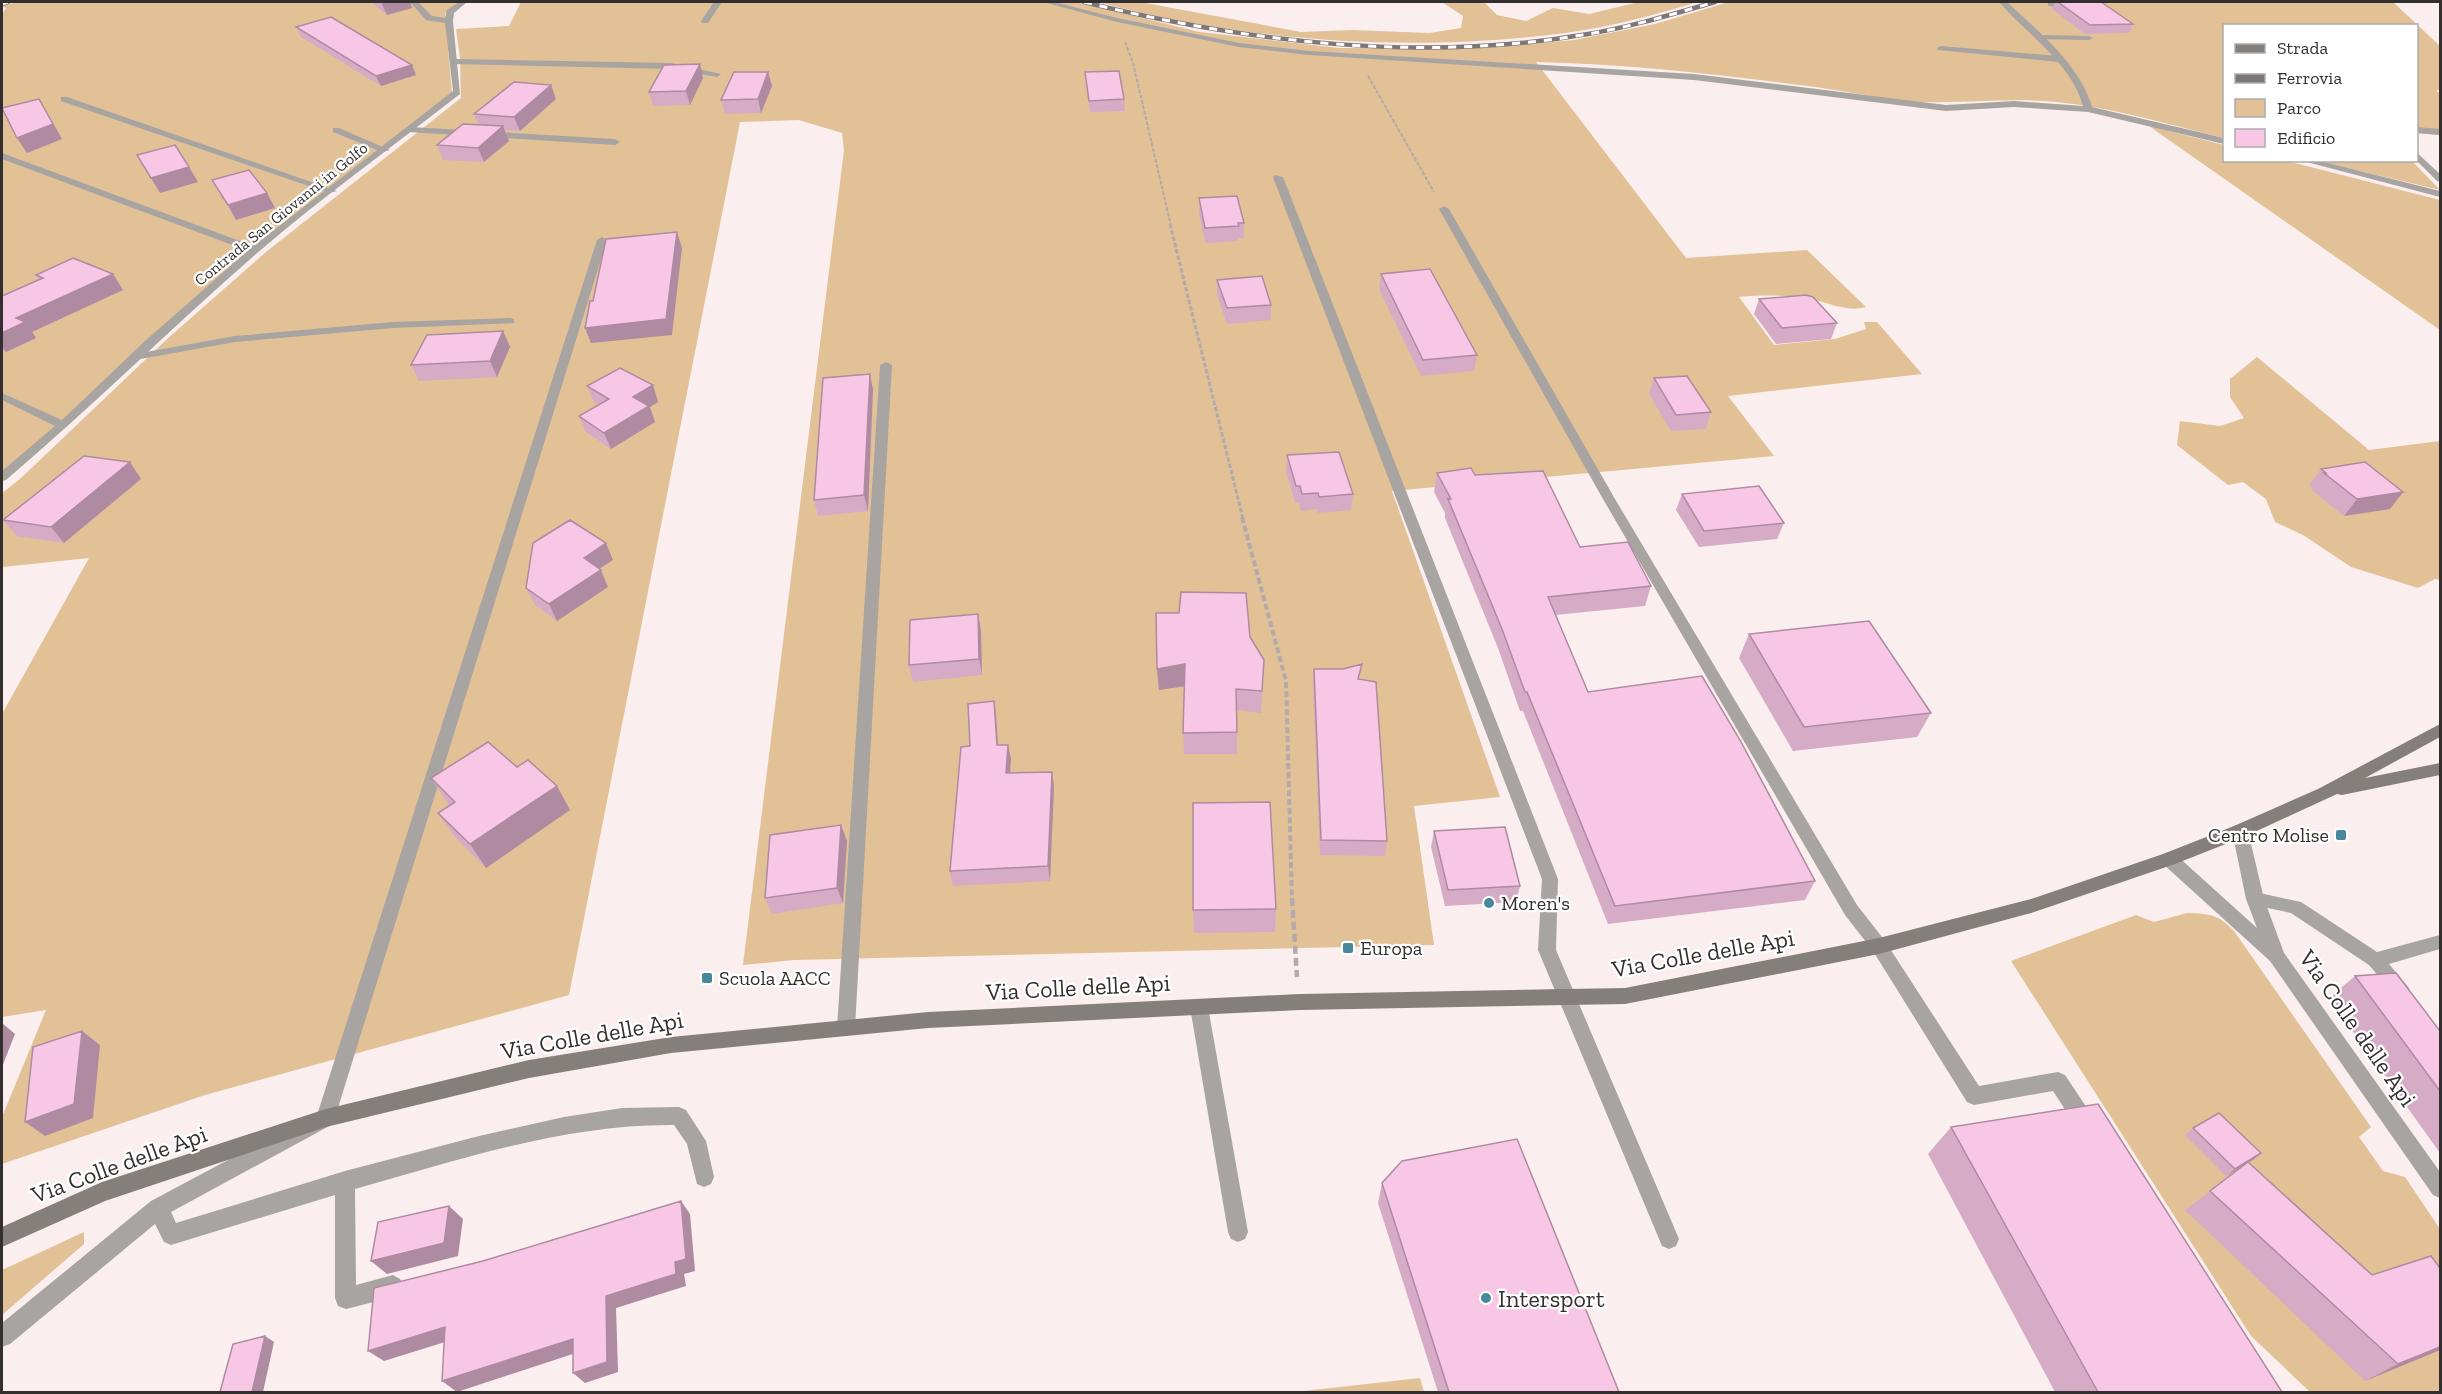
<svg xmlns="http://www.w3.org/2000/svg" width="2442" height="1394" font-family="'Zilla Slab',serif">
  <rect width="100%" height="100%" fill="#faeeef"/>
  <path fill="#e2c196" d="M 17,2 L 458,2 L 445,14 L 452,93 L 247,254 L 57,427 L 2,472 L 2,14 L 6,8 L 2,6 Z
    M 521,2 L 1076,2 L 1200,32 L 1339,48 L 1483,48 L 1574,40 L 1655,24 L 1729,2 L 2393,2 L 2440,46 L 2440,90 L 2436,90 L 2440,94 L 2440,135 L 2417,133 L 2416,26 L 2224,26 L 2224,138 C 2169,125 2113,107 2056,102 C 2006,97 1956,105 1906,101 C 1876,98 1846,91 1816,87 C 1724,75 1629,64 1536,62 L 1686,258 L 1807,250 L 1866,307 C 1845,313 1826,301 1806,298 C 1784,295 1761,295 1739,297 L 1774,345 L 1835,339 L 1866,329 L 1864,322 L 1877,322 L 1922,374 L 1728,396 L 1774,456 L 1392,491 L 1500,797 L 1414,806 L 1434,945 L 794,960 L 743,965 L 844,150 L 842,133 L 799,120 L 740,122 L 569,995 L 205,1095 L 2,1164 L 2,1117 L 46,1010 L 2,1017 L 2,714 L 89,558 L 2,567 L 2,493 L 20,479 L 166,340 L 266,252 L 461,98 L 460,58 L 456,29 L 509,26 Z
    M 1098,2 L 1140,2 L 1301,32 L 1352,30 L 1429,33 L 1461,28 L 1463,16 L 1442,2 L 1484,2 L 1497,15 L 1526,21 L 1553,8 L 1589,14 L 1639,2 L 1698,2 C 1654,15 1610,27 1565,33 C 1412,53 1247,42 1098,2 Z
    M 2149,126 L 2224,145 L 2224,160 L 2287,161 L 2440,200 L 2440,330 Z
    M 2318,161 L 2412,161 L 2440,190 Z
    M 2257,357 L 2369,450 L 2440,441 L 2440,580 L 2435,579 L 2418,588 L 2351,567 L 2303,535 L 2275,522 L 2266,499 L 2243,482 L 2228,485 L 2177,445 L 2180,421 L 2220,426 L 2244,418 L 2230,397 L 2230,379 Z
    M 2187,913 C 2210,914 2218,914 2234,931 L 2371,1127 L 2359,1137 L 2383,1171 L 2405,1177 L 2440,1229 L 2440,1392 L 2310,1392 L 2251,1336 L 2011,961 L 2136,915 L 2154,922 Z
    M 84,1232 L 84,1244 L 2,1315 L 2,1270 Z
    M 1420,1378 L 1424,1392 L 1295,1392 Z"/>
  <g fill="none" stroke-linecap="round" stroke-linejoin="round">
    <path stroke="#b3aaab" stroke-width="2" stroke-dasharray="4 1.5" stroke-linecap="butt" d="M 1125,42 L 1133,63 L 1171,226
      M 1368,76 L 1434,192"/>
    <path stroke="#b3aaab" stroke-width="3" stroke-dasharray="4.5 2" stroke-linecap="butt" d="M 1170,224 L 1243,519"/>
    <path stroke="#b3aaab" stroke-width="4" stroke-dasharray="6 3" stroke-linecap="butt" d="M 1242,517 L 1286,681 L 1292,900"/>
    <path stroke="#b3aaab" stroke-width="4.5" stroke-dasharray="8 4" stroke-linecap="butt" d="M 1292,898 L 1297,977"/>
    <path fill="#a8a4a2" fill-rule="evenodd" d="M 714,2 L 722,2 L 708,23 L 702,23 L 701,21 Z
      M 2048,2 L 2069,2 L 2072,4 C 2067,8 2055,7 2048,6 Z
      M 2039,35 L 2089,36 L 2093,38 L 2089,40 L 2036,39 L 2035,37 Z
      M 1941,46 L 2059,56 L 2063,59 L 2059,62 L 1938,50 L 1937,48 Z
      M 454,59 L 671,63 L 721,74 L 717,77 L 671,69 L 451,64 L 450,62 Z
      M 61,97 L 67,97 L 337,191 L 329,193 L 61,101 Z
      M 411,127 L 615,139 L 620,142 L 615,145 L 408,132 L 406,130 Z
      M 2416,127 L 2440,129 L 2440,135 L 2416,133 Z
      M 333,128 L 339,128 L 390,150 L 382,152 L 333,132 Z
      M 2416,152 L 2440,174 L 2440,182 L 2437,181 L 2416,160 Z
      M 2,153 L 259,248 L 260,250 L 251,252 L 2,159 Z
      M 1275,175 L 1283,177 L 1558,879 L 1556,950 L 1679,1239 L 1676,1246 L 1669,1249 L 1662,1246 L 1538,950 L 1542,879 L 1273,177 Z
      M 1444,206 L 1449,209 L 1615,499 L 1857,905 L 1885,941 L 1979,1086 L 2058,1072 L 2065,1075 L 2093,1117 L 2096,1124 L 2093,1131 L 2086,1133 L 2079,1131 L 2053,1091 L 1974,1105 L 1967,1102 L 1873,951 L 1845,915 L 1603,499 L 1439,209 Z
      M 602,237 L 607,240 L 333,1124 L 171,1212 L 176,1223 L 345,1171 L 479,1136 L 564,1117 L 622,1108 L 679,1107 L 686,1110 L 706,1141 L 714,1177 L 711,1184 L 704,1187 L 697,1184 L 687,1144 L 674,1125 C 565,1124 458,1160 355,1189 L 356,1285 L 393,1275 L 400,1279 L 404,1286 L 400,1293 L 393,1297 L 346,1309 L 338,1306 L 335,1298 L 335,1195 L 171,1245 L 164,1242 L 155,1224 L 10,1344 L 2,1347 L 2,1323 L 151,1201 L 318,1112 L 597,240 Z
      M 510,318 L 514,319 L 514,323 L 393,328 L 235,342 L 135,360 L 129,357 L 135,354 L 235,336 L 393,322 Z
      M 886,362 L 892,365 L 855,1028 L 853,1034 L 846,1036 L 839,1034 L 837,1028 L 880,365 Z
      M 2255,892 L 2301,902 L 2377,952 L 2440,935 L 2440,949 L 2389,964 L 2409,988 L 2406,994 L 2400,996 L 2394,994 L 2369,965 L 2291,913 L 2249,904 L 2246,899 L 2249,894 Z
      M 1199,999 L 1205,1001 L 1208,1007 L 1248,1232 L 1245,1239 L 1238,1242 L 1231,1239 L 1228,1232 L 1190,1007 L 1193,1001 Z"/>
    <path fill="#a8a4a2" fill-rule="evenodd" d="M 410,2 L 418,2 L 432,16 L 445,18 L 447,10 L 459,2 L 467,2 L 454,13 L 453,21 L 460,94 C 392,147 321,198 256,254 C 171,328 92,407 6,480 L 2,481 L 2,471 L 55,426 L 2,400 L 2,393 L 62,420 L 145,341 L 251,248 L 453,91 L 445,23 L 426,20 Z
      M 1043,2 L 1054,2 L 1117,18 L 1239,43 L 1309,51 L 1694,74 L 1946,105 L 2014,101 L 2083,106 C 2071,63 2027,34 1999,2 L 2007,2 C 2038,31 2080,65 2092,107 L 2224,138 L 2224,144 L 2088,112 L 2014,107 L 1946,111 L 1694,80 L 1309,55 L 1239,47 L 1117,22 Z
      M 2299,160 L 2316,160 L 2440,191 L 2440,197 Z
      M 2240,824 L 2246,826 L 2248,831 L 2264,899 L 2284,953 L 2440,1172 L 2440,1198 L 2433,1195 L 2270,961 L 2163,864 L 2161,859 L 2163,854 L 2169,852 L 2175,854 L 2257,928 L 2246,899 L 2232,831 L 2234,826 Z"/>
    <path fill="#857f7c" fill-rule="evenodd" d="M 2440,724 L 2440,737 L 2365,778 L 2440,763 L 2440,775 L 2342,795 L 2337,794 L 2246,836 L 2175,864 L 2031,913 L 1879,954 L 1625,1004 L 1299,1010 L 928,1028 L 671,1053 L 529,1078 L 326,1127 L 105,1201 L 2,1247 L 2,1227 L 102,1182 L 326,1109 L 529,1060 L 671,1037 L 928,1012 L 1299,994 L 1625,988 L 1879,938 L 2031,899 L 2163,854 L 2234,826 L 2318,789 Z"/>
    <defs>
      <path id="rail" d="M 1084,2 C 1247,42 1420,63 1588,34 C 1631,27 1673,14 1715,2
        M 2,4 L 8,2"/>
    </defs>
    <use href="#rail" stroke="#7e7777" stroke-width="4.5"/>
    <use href="#rail" stroke="#fff" stroke-width="3" stroke-dasharray="8" stroke-linecap="butt"/>
  </g>
  <path fill="#d6abc6" d="M 371,2 L 410,2 L 412,8 L 387,15 Z
    M 2055,2 L 2101,2 L 2133,24 L 2129,33 L 2085,34 L 2052,9 Z
    M 296,27 L 412,65 L 416,75 L 381,86 L 301,37 Z
    M 768,72 L 772,86 L 761,113 L 725,114 L 721,100 Z
    M 1085,72 L 1124,99 L 1125,111 L 1090,112 Z
    M 703,78 L 690,105 L 653,106 L 649,92 Z
    M 551,85 L 556,99 L 520,131 L 505,130 L 509,141 L 484,162 L 443,160 L 437,145 L 478,125 L 474,114 Z
    M 212,180 L 267,193 L 275,208 L 236,220 Z
    M 1199,198 L 1244,223 L 1244,238 L 1238,238 L 1238,241 L 1205,243 L 1199,213 Z
    M 113,274 L 123,290 L 32,332 L 36,338 L 6,352 L 2,350 L 2,296 L 39,280 L 36,275 Z
    M 1381,274 L 1477,355 L 1474,371 L 1421,376 L 1379,289 Z
    M 1217,280 L 1271,305 L 1271,320 L 1227,324 L 1217,295 Z
    M 1759,299 L 1837,323 L 1831,339 L 1776,344 L 1754,314 Z
    M 503,331 L 510,347 L 497,377 L 419,381 L 411,365 Z
    M 870,374 L 873,390 L 868,511 L 818,516 L 814,500 Z
    M 1654,378 L 1711,412 L 1706,429 L 1671,431 L 1649,394 Z
    M 653,385 L 658,402 L 650,407 L 655,422 L 611,449 L 586,432 L 579,416 L 599,405 L 594,402 L 587,386 Z
    M 1287,455 L 1353,494 L 1351,510 L 1318,513 L 1317,509 L 1301,511 L 1299,502 L 1295,503 L 1286,471 Z
    M 2321,469 L 2403,492 L 2390,509 L 2344,516 L 2312,490 L 2313,488 L 2309,485 Z
    M 1437,473 L 1475,475 L 1580,547 L 1651,586 L 1645,606 L 1555,615 L 1588,692 L 1815,881 L 1805,900 L 1608,924 L 1523,711 L 1520,711 L 1498,648 L 1445,518 L 1445,513 L 1434,492 Z
    M 141,479 L 64,543 L 17,536 L 3,520 Z
    M 1682,494 L 1784,523 L 1777,539 L 1699,547 L 1676,510 Z
    M 613,560 L 599,569 L 608,587 L 557,621 L 535,605 L 526,588 Z
    M 978,614 L 981,631 L 982,675 L 913,682 L 909,665 Z
    M 1749,634 L 1931,713 L 1917,737 L 1793,751 L 1739,658 Z
    M 1250,637 L 1264,660 L 1261,713 L 1237,710 L 1237,754 L 1184,754 L 1183,733 L 1184,686 L 1159,690 L 1157,669 Z
    M 1314,669 L 1360,680 L 1387,841 L 1385,856 L 1320,855 L 1313,684 Z
    M 996,716 L 998,745 L 1008,745 L 1011,759 L 1010,773 L 1052,772 L 1054,787 L 1050,881 L 953,886 L 950,871 L 970,746 Z
    M 517,767 L 570,810 L 486,868 L 455,837 L 438,813 L 450,806 L 447,802 L 431,778 Z
    M 841,825 L 847,841 L 843,903 L 772,914 L 765,898 Z
    M 1434,831 L 1520,886 L 1516,902 L 1445,906 L 1431,847 Z
    M 1276,909 L 1275,932 L 1194,933 L 1193,910 Z
    M 2355,976 L 2440,1031 L 2440,1153 L 2329,998 Z
    M 1951,1127 L 2282,1392 L 2055,1392 L 1928,1154 Z
    M 2193,1128 L 2261,1153 L 2248,1163 L 2440,1350 L 2365,1381 L 2185,1210 L 2246,1164 L 2226,1176 L 2185,1135 Z
    M 1382,1183 L 1619,1392 L 1438,1392 L 1378,1203 Z"/>
  <path fill="#ae8ba1" d="M 381,2 L 410,2 L 412,8 L 387,15 Z
    M 700,64 L 703,78 L 690,105 L 686,91 Z
    M 412,65 L 416,75 L 381,86 L 376,76 Z
    M 768,72 L 772,86 L 761,113 L 758,99 Z
    M 551,85 L 556,99 L 520,131 L 514,117 Z
    M 39,99 L 48,114 L 62,139 L 27,153 L 17,138 Z
    M 503,126 L 509,141 L 484,162 L 478,148 Z
    M 189,167 L 198,182 L 160,193 L 151,178 Z
    M 267,193 L 275,208 L 236,220 L 228,205 Z
    M 677,232 L 682,248 L 672,335 L 591,343 L 585,328 Z
    M 113,274 L 123,290 L 32,332 L 36,338 L 6,352 L 2,347 L 2,333 L 16,318 Z
    M 503,331 L 510,347 L 497,377 L 490,361 Z
    M 870,374 L 873,390 L 868,511 L 864,495 Z
    M 653,385 L 658,402 L 650,407 L 655,422 L 611,449 L 604,433 L 633,397 Z
    M 130,462 L 141,479 L 64,543 L 51,527 Z
    M 2403,492 L 2390,509 L 2344,516 L 2357,499 Z
    M 606,543 L 613,560 L 591,574 L 584,558 Z
    M 601,570 L 608,587 L 557,621 L 549,604 Z
    M 978,614 L 981,631 L 982,675 L 979,659 Z
    M 1185,664 L 1186,686 L 1159,690 L 1157,669 Z
    M 994,701 L 996,716 L 999,760 L 997,745 Z
    M 1008,745 L 1011,759 L 1009,788 L 1006,773 Z
    M 1052,772 L 1054,787 L 1050,881 L 1048,866 Z
    M 557,786 L 570,810 L 486,868 L 470,844 Z
    M 841,825 L 847,841 L 843,903 L 837,888 Z
    M 2,1023 L 15,1034 L 2,1067 Z
    M 82,1031 L 100,1045 L 93,1118 L 45,1136 L 25,1122 Z
    M 2261,1153 L 2253,1160 L 2226,1176 L 2235,1169 Z
    M 681,1201 L 690,1214 L 695,1271 L 684,1274 L 686,1286 L 616,1308 L 618,1372 L 585,1383 L 573,1373 L 606,1296 L 675,1262 Z
    M 449,1206 L 463,1219 L 458,1256 L 387,1274 L 371,1261 Z
    M 445,1327 L 458,1338 L 384,1361 L 368,1351 Z
    M 265,1336 L 274,1342 L 263,1392 L 252,1392 Z
    M 573,1339 L 585,1350 L 457,1392 L 442,1381 Z
    M 2440,1347 L 2440,1350 L 2365,1381 L 2398,1364 Z"/>
  <path fill="#f9c7e6" stroke="#ae8ba1" stroke-width="1.5" d="M 2058,2 L 2101,2 L 2133,24 L 2090,25 Z
    M 331,17 L 412,65 L 376,76 L 296,27 Z
    M 700,64 L 686,91 L 649,92 L 664,65 Z
    M 1119,71 L 1124,99 L 1089,101 L 1085,72 Z
    M 734,72 L 768,72 L 758,99 L 721,100 Z
    M 514,82 L 551,85 L 514,117 L 474,114 Z
    M 39,99 L 53,124 L 17,138 L 2,108 Z
    M 463,124 L 503,126 L 478,148 L 437,145 Z
    M 175,145 L 189,167 L 151,178 L 137,155 Z
    M 249,170 L 267,193 L 228,205 L 212,180 Z
    M 1237,196 L 1244,223 L 1238,223 L 1239,226 L 1205,228 L 1199,198 Z
    M 677,232 L 666,319 L 585,328 L 590,301 L 593,301 L 606,239 Z
    M 73,258 L 113,274 L 16,318 L 25,322 L 2,333 L 2,296 L 43,278 L 36,275 Z
    M 1430,269 L 1477,355 L 1423,360 L 1381,274 Z
    M 1262,276 L 1271,305 L 1227,308 L 1217,280 Z
    M 1806,295 L 1813,297 L 1837,323 L 1782,328 L 1759,299 Z
    M 503,331 L 490,361 L 411,365 L 427,335 Z
    M 620,368 L 653,385 L 633,397 L 649,406 L 604,433 L 579,416 L 609,399 L 587,386 Z
    M 870,374 L 864,495 L 814,500 L 823,378 Z
    M 1687,376 L 1711,412 L 1676,415 L 1654,378 Z
    M 1339,452 L 1353,494 L 1319,497 L 1318,493 L 1302,494 L 1300,486 L 1296,486 L 1287,455 Z
    M 84,456 L 130,462 L 51,527 L 3,520 Z
    M 2365,462 L 2403,492 L 2357,499 L 2324,473 L 2326,473 L 2321,469 Z
    M 1471,468 L 1475,475 L 1543,471 L 1580,547 L 1628,542 L 1651,586 L 1548,597 L 1588,692 L 1702,676 L 1740,740 L 1815,881 L 1615,906 L 1527,692 L 1525,692 L 1502,629 L 1448,499 L 1451,499 L 1437,473 Z
    M 1759,486 L 1784,523 L 1704,531 L 1682,494 Z
    M 570,520 L 606,543 L 584,558 L 601,570 L 549,604 L 526,588 L 533,543 Z
    M 1181,592 L 1246,593 L 1250,637 L 1264,660 L 1262,691 L 1236,689 L 1237,732 L 1183,733 L 1185,664 L 1157,669 L 1156,613 L 1179,613 Z
    M 978,614 L 979,659 L 909,665 L 910,620 Z
    M 1869,621 L 1931,713 L 1804,727 L 1749,634 Z
    M 1362,664 L 1358,679 L 1376,682 L 1387,841 L 1321,840 L 1314,669 L 1343,669 Z
    M 994,701 L 997,745 L 1008,745 L 1006,773 L 1052,772 L 1048,866 L 950,871 L 961,747 L 970,746 L 968,704 Z
    M 488,742 L 517,767 L 528,760 L 557,786 L 470,844 L 438,813 L 455,802 L 431,778 Z
    M 1270,802 L 1276,909 L 1193,910 L 1193,803 Z
    M 841,825 L 837,888 L 765,898 L 770,835 Z
    M 1505,827 L 1520,886 L 1448,890 L 1434,831 Z
    M 2396,973 L 2440,1031 L 2440,1091 L 2355,976 Z
    M 82,1031 L 74,1104 L 25,1122 L 33,1047 Z
    M 2098,1104 L 2282,1392 L 2098,1392 L 1951,1127 Z
    M 2219,1113 L 2261,1153 L 2235,1169 L 2193,1128 Z
    M 1517,1139 L 1619,1392 L 1449,1392 L 1382,1183 L 1402,1161 Z
    M 2248,1162 L 2372,1275 L 2431,1256 L 2440,1268 L 2440,1347 L 2398,1364 L 2210,1191 Z
    M 681,1201 L 686,1259 L 675,1262 L 676,1274 L 606,1296 L 607,1362 L 573,1373 L 573,1339 L 442,1381 L 445,1327 L 368,1351 L 374,1288 L 483,1261 Z
    M 449,1206 L 444,1243 L 371,1261 L 378,1222 Z
    M 265,1336 L 252,1392 L 220,1392 L 233,1344 Z"/>
  <g fill="#47899a" stroke="#fff" stroke-width="2">
    <rect x="2335" y="829" width="12" height="12" rx="3"/>
    <circle cx="1489" cy="903" r="6"/>
    <rect x="1342" y="942" width="12" height="12" rx="3"/>
    <rect x="701" y="972" width="12" height="12" rx="3"/>
    <circle cx="1486" cy="1298" r="6"/>
  </g>
  <g text-anchor="middle" dominant-baseline="central" stroke-width="4.5" stroke-linejoin="round" paint-order="stroke">
    <g font-size="16" fill="#332f2f" stroke="#fff">
      <text transform="translate(281 214) rotate(-39)">Contrada San Giovanni in Golfo</text>
    </g>
    <g font-size="20" fill="#332f2f" stroke="#fff" text-anchor="start">
      <text x="2329" y="835" text-anchor="end">Centro Molise</text>
      <text x="1501" y="903">Moren's</text>
      <text x="1360" y="948">Europa</text>
      <text x="719" y="978">Scuola AACC</text>
    </g>
    <g font-size="24" fill="#332f2f" stroke="#fff">
      <text transform="translate(1703 953) rotate(-10)">Via Colle delle Api</text>
      <text transform="translate(1078 987) rotate(-3)">Via Colle delle Api</text>
      <text transform="translate(2358 1028) rotate(55)">Via Colle delle Api</text>
      <text transform="translate(592 1035) rotate(-10)">Via Colle delle Api</text>
      <text transform="translate(119 1164) rotate(-20)">Via Colle delle Api</text>
    </g>
    <g font-size="24" fill="#332f2f" stroke="#fff" text-anchor="start">
      <text x="1498" y="1298">Intersport</text>
    </g>
  </g>
  <rect width="2442" height="1394" fill="none" stroke="#332f2f" stroke-width="6"/>
  <rect x="2223" y="24" width="195" height="138" fill="#ffffff" stroke="#adacac" stroke-width="1.5"/>
  <rect x="2235" y="44" width="30" height="9" fill="#857f7c" stroke="#adacac" stroke-width="1.5"/>
  <text x="2277" y="54" font-size="18" fill="#332f2f">Strada</text>
  <rect x="2235" y="74" width="30" height="9" fill="#7e7777" stroke="#adacac" stroke-width="1.5"/>
  <text x="2277" y="84" font-size="18" fill="#332f2f">Ferrovia</text>
  <rect x="2235" y="99" width="30" height="18" fill="#e2c196" stroke="#adacac" stroke-width="1.5"/>
  <text x="2277" y="114" font-size="18" fill="#332f2f">Parco</text>
  <rect x="2235" y="129" width="30" height="18" fill="#f9c7e6" stroke="#adacac" stroke-width="1.5"/>
  <text x="2277" y="144" font-size="18" fill="#332f2f">Edificio</text>
</svg>
